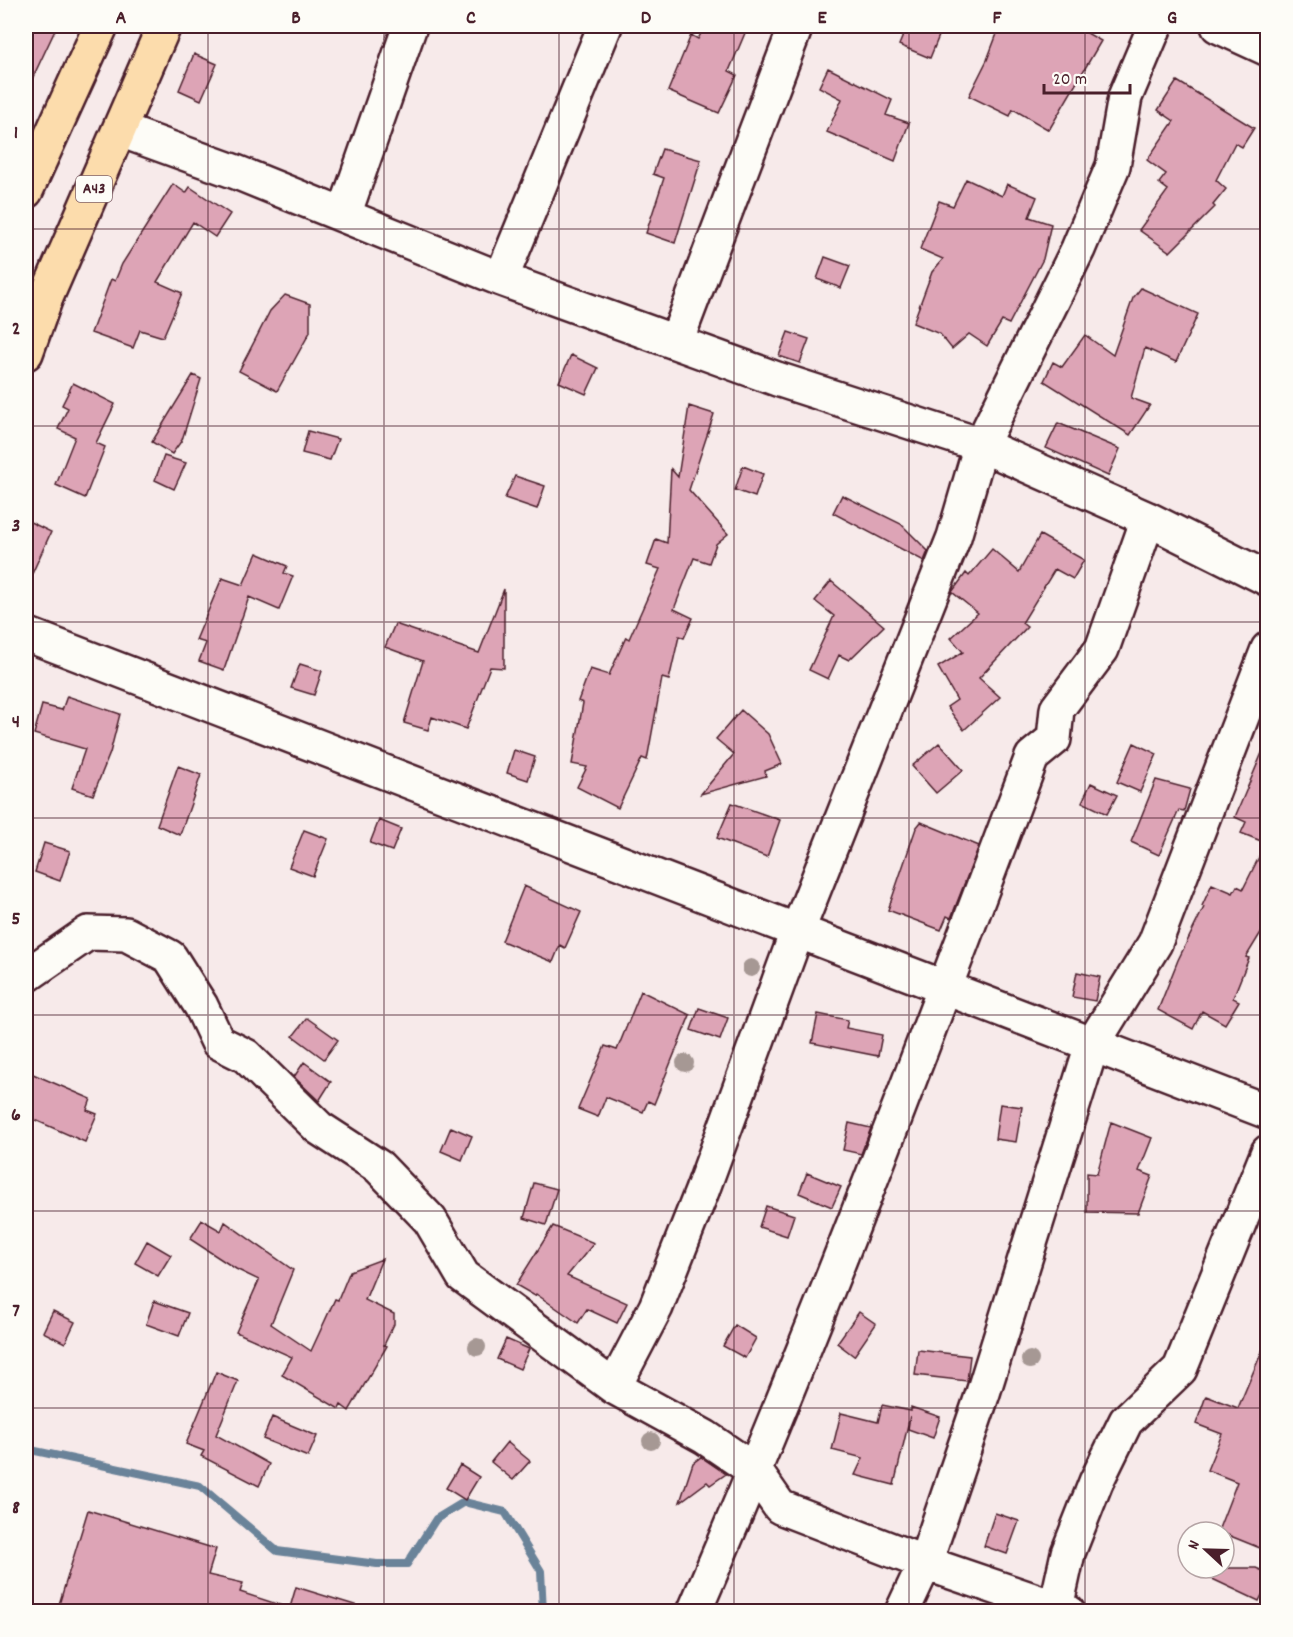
<svg xmlns="http://www.w3.org/2000/svg" width="1293" height="1637" font-family="Dekko,sans-serif">
  <rect width="100%" height="100%" fill="#f7eaea"/>
  <filter id="ink" filterUnits="userSpaceOnUse"><feTurbulence type="fractalNoise" baseFrequency=".0167" numOctaves="2"/><feDisplacementMap in="SourceGraphic" scale="12" xChannelSelector="R" yChannelSelector="G"/><feConvolveMatrix kernelMatrix="1 2 1 2 8 2 1 2 1" color-interpolation-filters="sRGB"/></filter>
  <g filter="url(#ink)">
    <g fill="none" stroke-linecap="round" stroke-linejoin="round">
      <path stroke="#6b8399" stroke-width="8" d="M 26,1449 L 200,1486 L 277,1551 L 377,1564 L 407,1564 L 436,1519 L 464,1502 L 505,1512 L 541,1571 L 543,1612"/>
    </g>
    <path fill="#dda4b6" stroke="#4a1f2b" stroke-width="1.5" d="M 26,26 L 57,26 L 26,92 Z
      M 705,26 L 720,30 L 748,26 L 729,71 L 737,75 L 719,113 L 668,91 L 691,35 L 698,39 Z
      M 907,26 L 943,26 L 930,58 L 899,45 Z
      M 1000,26 L 1075,26 L 1101,41 L 1049,130 L 1013,109 L 1010,116 L 969,96 L 987,60 Z
      M 194,54 L 217,64 L 201,100 L 179,90 Z
      M 828,68 L 892,100 L 886,115 L 909,123 L 895,161 L 827,132 L 842,99 L 819,87 Z
      M 1177,81 L 1254,128 L 1242,147 L 1235,143 L 1216,180 L 1226,189 L 1213,205 L 1215,207 L 1170,252 L 1139,230 L 1168,190 L 1159,183 L 1166,174 L 1147,160 L 1174,121 L 1158,110 Z
      M 662,149 L 701,160 L 675,243 L 646,233 L 664,178 L 653,174 Z
      M 966,179 L 1002,196 L 1007,184 L 1037,197 L 1029,217 L 1051,224 L 1043,259 L 1009,324 L 1002,321 L 987,346 L 969,334 L 952,349 L 940,334 L 913,323 L 932,272 L 943,259 L 920,249 L 939,201 L 953,206 Z
      M 173,184 L 186,193 L 190,187 L 230,214 L 215,237 L 193,222 L 157,282 L 182,293 L 163,337 L 140,330 L 133,348 L 91,333 L 111,279 L 115,281 L 122,264 Z
      M 825,257 L 850,266 L 841,288 L 817,279 Z
      M 1141,288 L 1198,314 L 1176,362 L 1145,348 L 1131,398 L 1150,405 L 1130,435 L 1044,381 L 1053,362 L 1062,367 L 1085,335 L 1113,355 L 1133,298 Z
      M 285,295 L 310,304 L 310,332 L 277,391 L 239,371 L 270,311 Z
      M 788,332 L 809,339 L 800,363 L 779,356 Z
      M 571,355 L 598,368 L 586,394 L 559,382 Z
      M 193,375 L 201,379 L 182,440 L 172,454 L 152,442 Z
      M 73,383 L 115,404 L 96,443 L 105,447 L 85,498 L 56,485 L 75,437 L 58,429 L 68,408 L 62,405 Z
      M 689,406 L 714,414 L 689,490 L 728,534 L 716,544 L 709,563 L 694,558 L 674,609 L 693,618 L 684,638 L 679,636 L 669,680 L 662,678 L 647,760 L 642,758 L 618,808 L 577,787 L 587,767 L 572,764 L 583,703 L 578,701 L 590,669 L 609,675 L 626,637 L 629,639 L 660,569 L 647,565 L 656,539 L 667,543 L 671,469 L 678,477 Z
      M 1058,423 L 1120,449 L 1108,476 L 1046,448 Z
      M 308,431 L 338,439 L 330,460 L 302,453 Z
      M 164,456 L 186,463 L 174,489 L 155,480 Z
      M 743,466 L 763,474 L 755,497 L 735,490 Z
      M 515,476 L 545,486 L 537,509 L 505,498 Z
      M 842,495 L 901,524 L 928,551 L 924,561 L 833,513 Z
      M 26,520 L 51,532 L 26,587 Z
      M 1040,535 L 1084,560 L 1073,579 L 1055,569 L 1022,623 L 1027,627 L 979,678 L 1000,697 L 964,730 L 947,707 L 957,700 L 938,667 L 963,652 L 951,638 L 978,613 L 952,592 L 966,573 L 969,576 L 992,549 L 1019,572 Z
      M 257,553 L 287,566 L 284,573 L 293,576 L 279,610 L 249,597 L 224,670 L 199,661 L 206,643 L 196,640 L 222,578 L 243,585 Z
      M 831,581 L 884,626 L 849,660 L 839,655 L 828,679 L 809,670 L 834,616 L 815,601 Z
      M 504,589 L 504,668 L 490,667 L 466,729 L 432,717 L 428,730 L 404,723 L 423,661 L 385,647 L 395,624 L 479,653 Z
      M 300,664 L 322,671 L 314,695 L 291,688 Z
      M 67,696 L 120,714 L 110,753 L 93,795 L 72,788 L 85,749 L 34,734 L 42,705 L 62,710 Z
      M 741,710 L 768,734 L 782,764 L 765,771 L 766,776 L 701,794 L 734,754 L 716,739 Z
      M 1267,741 L 1268,921 L 1246,957 L 1249,958 L 1233,998 L 1239,1001 L 1225,1024 L 1202,1011 L 1193,1029 L 1158,1010 L 1178,960 L 1204,907 L 1202,906 L 1212,884 L 1233,893 L 1237,886 L 1243,889 L 1266,843 L 1241,833 L 1246,822 L 1235,817 Z
      M 939,743 L 963,770 L 936,793 L 912,766 Z
      M 1134,743 L 1157,754 L 1140,792 L 1117,782 Z
      M 514,750 L 535,757 L 528,780 L 507,773 Z
      M 178,766 L 201,775 L 180,835 L 157,825 Z
      M 1156,780 L 1190,789 L 1184,811 L 1179,810 L 1159,855 L 1131,842 Z
      M 1091,783 L 1117,795 L 1107,814 L 1082,802 Z
      M 732,803 L 780,820 L 767,857 L 717,838 Z
      M 379,820 L 401,829 L 392,851 L 370,843 Z
      M 921,822 L 979,846 L 951,918 L 947,916 L 941,930 L 888,910 L 916,828 Z
      M 304,830 L 328,839 L 313,876 L 289,867 Z
      M 44,843 L 70,851 L 60,881 L 35,872 Z
      M 524,886 L 581,912 L 565,948 L 560,945 L 553,962 L 502,941 Z
      M 1077,972 L 1100,977 L 1095,1001 L 1072,997 Z
      M 641,991 L 690,1015 L 654,1104 L 648,1101 L 643,1112 L 606,1097 L 598,1117 L 578,1109 L 605,1046 L 617,1050 Z
      M 699,1008 L 728,1018 L 720,1040 L 691,1030 Z
      M 818,1014 L 848,1020 L 846,1028 L 882,1035 L 878,1056 L 812,1043 Z
      M 307,1018 L 338,1040 L 324,1059 L 293,1036 Z
      M 304,1062 L 331,1082 L 319,1101 L 294,1077 Z
      M 26,1071 L 91,1099 L 87,1110 L 97,1114 L 85,1142 L 26,1116 Z
      M 1000,1104 L 1022,1107 L 1016,1142 L 995,1139 Z
      M 1111,1122 L 1152,1138 L 1139,1171 L 1152,1176 L 1138,1213 L 1087,1212 L 1087,1173 L 1097,1174 Z
      M 849,1123 L 871,1128 L 861,1154 L 843,1150 Z
      M 451,1127 L 472,1136 L 462,1160 L 441,1151 Z
      M 807,1173 L 841,1187 L 832,1207 L 799,1193 Z
      M 534,1183 L 557,1189 L 546,1225 L 524,1218 Z
      M 766,1206 L 794,1215 L 787,1236 L 759,1227 Z
      M 202,1220 L 221,1231 L 225,1222 L 293,1270 L 271,1324 L 311,1351 L 335,1299 L 338,1300 L 350,1271 L 382,1259 L 365,1300 L 394,1314 L 394,1324 L 384,1345 L 387,1346 L 349,1411 L 341,1405 L 339,1409 L 282,1375 L 292,1357 L 236,1332 L 259,1280 L 236,1269 L 190,1239 Z
      M 553,1226 L 594,1243 L 567,1276 L 627,1303 L 617,1323 L 587,1309 L 578,1323 L 536,1294 L 535,1296 L 516,1285 Z
      M 147,1241 L 171,1255 L 158,1276 L 135,1263 Z
      M 154,1301 L 188,1313 L 179,1336 L 146,1324 Z
      M 53,1311 L 75,1322 L 65,1343 L 43,1332 Z
      M 859,1312 L 876,1324 L 854,1356 L 837,1343 Z
      M 735,1325 L 756,1338 L 745,1358 L 723,1346 Z
      M 1268,1337 L 1268,1529 L 1260,1548 L 1218,1531 L 1237,1482 L 1207,1470 L 1222,1434 L 1196,1424 L 1206,1396 L 1238,1408 Z
      M 506,1339 L 529,1349 L 520,1369 L 497,1359 Z
      M 918,1350 L 970,1356 L 967,1381 L 915,1375 Z
      M 216,1372 L 238,1381 L 216,1435 L 269,1464 L 259,1486 L 201,1456 L 204,1451 L 186,1444 Z
      M 882,1405 L 911,1411 L 911,1407 L 940,1417 L 933,1438 L 908,1429 L 910,1416 L 894,1485 L 855,1475 L 863,1458 L 832,1450 L 841,1413 L 878,1422 Z
      M 272,1417 L 317,1436 L 308,1457 L 263,1439 Z
      M 507,1442 L 530,1461 L 513,1480 L 491,1462 Z
      M 701,1457 L 726,1474 L 710,1485 L 707,1482 L 680,1502 L 693,1463 Z
      M 460,1465 L 479,1477 L 465,1500 L 446,1488 Z
      M 88,1510 L 216,1549 L 208,1575 L 243,1583 L 240,1592 L 286,1607 L 285,1611 L 57,1611 Z
      M 995,1513 L 1019,1521 L 1007,1554 L 984,1546 Z
      M 1189,1568 L 1256,1568 L 1268,1573 L 1268,1583 L 1259,1601 Z
      M 296,1587 L 358,1606 L 357,1611 L 289,1611 Z"/>
    <g fill="none" stroke-linecap="round" stroke-linejoin="round">
      <defs>
        <path id="minor" d="M 1218,26 L 1268,49
          M 120,130 L 236,172 L 501,279 L 777,379 L 981,445 L 1148,519 L 1268,579
          M 344,215 L 410,26
          M 501,279 L 605,26
          M 676,342 L 796,26
          M 26,634 L 1268,1112
          M 26,976 L 88,933 L 126,934 L 170,957 L 201,1006 L 218,1042 L 246,1056 L 319,1128 L 379,1167 L 430,1220 L 463,1276 L 614,1387 L 705,1437 L 755,1471 L 780,1507 L 925,1563 L 1068,1612
          M 614,1387 L 656,1307 L 702,1191 L 797,932 L 954,537 L 981,445 L 1078,249 L 1113,166 L 1125,97 L 1155,26
          M 694,1612 C 816,1331 924,1044 1032,757 L 1054,739 L 1057,709 L 1102,649 L 1148,519
          M 902,1612 L 925,1563 L 983,1393 L 1092,1045 L 1155,943 L 1268,649
          M 1055,1612 L 1068,1553 L 1096,1482 L 1126,1421 L 1180,1369 L 1268,1152"/>
        <path id="trunk" d="M 26,191 L 101,26
          M 26,353 L 45,300 L 164,26"/>
      </defs>
      <use href="#minor" stroke="#4a1f2b" stroke-width="38"/>
      <use href="#trunk" stroke="#4a1f2b" stroke-width="38"/>
      <use href="#minor" stroke="#fdfcf7" stroke-width="33"/>
      <use href="#trunk" stroke="#fcdcac" stroke-width="33"/>
    </g>
    <g fill="#a69894">
      <circle cx="751" cy="968" r="9"/>
      <circle cx="685" cy="1063" r="9"/>
      <circle cx="477" cy="1347" r="9"/>
      <circle cx="1030" cy="1360" r="9"/>
      <circle cx="651" cy="1441" r="9"/>
    </g>
  </g>
  <path fill="none" stroke="#4a1f2b" stroke-width="1.5" stroke-opacity="0.55" d="M 208,26 L 208,1612M 384,26 L 384,1612M 559,26 L 559,1612M 734,26 L 734,1612M 909,26 L 909,1612M 1085,26 L 1085,1612M 26,229 L 1268,229M 26,426 L 1268,426M 26,622 L 1268,622M 26,818 L 1268,818M 26,1015 L 1268,1015M 26,1211 L 1268,1211M 26,1408 L 1268,1408"/>
  <g text-anchor="middle" dominant-baseline="central" stroke-width="4.5" stroke-linejoin="round" paint-order="stroke">
    <rect fill="#fdfcf7" stroke="#806168" stroke-width="1.5" x="76" y="176" width="36" height="26" rx="4.5"/>
    <g font-size="16" font-weight="bold" fill="#4a1f2b">
      <text x="94" y="189">A43</text>
    </g>
  </g>
  <rect width="1293" height="1637" fill="none" stroke="#fdfcf7" stroke-width="66"/>
  <g transform="translate(1206 1550) rotate(292)"><circle r="28" fill="#fdfcf7" stroke="#b5a4a5" stroke-width="1.5"/>
  <path d="M0-4.5L10 22L0 15L-10 22Z" fill="#4a1f2b"/>
  <text y="-9" font-size="16" font-weight="bold" text-anchor="middle" fill="#4a1f2b">N</text>
  </g>
  <path d="M1044 84v9h86v-9" fill="none" stroke="#4a1f2b" stroke-width="3"/>
  <text x="1053" y="84" font-size="18" fill="#4a1f2b" stroke="#fdfcf7" stroke-width="4.5" paint-order="stroke">20 m</text>
  <rect x="33" y="33" width="1227" height="1571" fill="none" stroke="#4a1f2b" stroke-width="2"/>
  <g font-size="20" text-anchor="middle" font-weight="bold" fill="#4a1f2b">
    <text x="121" y="23">A</text>
    <text x="296" y="23">B</text>
    <text x="471" y="23">C</text>
    <text x="646" y="23">D</text>
    <text x="822" y="23">E</text>
    <text x="997" y="23">F</text>
    <text x="1172" y="23">G</text>
    <text x="16" y="138">1</text>
    <text x="16" y="334">2</text>
    <text x="16" y="531">3</text>
    <text x="16" y="727">4</text>
    <text x="16" y="924">5</text>
    <text x="16" y="1120">6</text>
    <text x="16" y="1316">7</text>
    <text x="16" y="1513">8</text>
  </g>
</svg>
